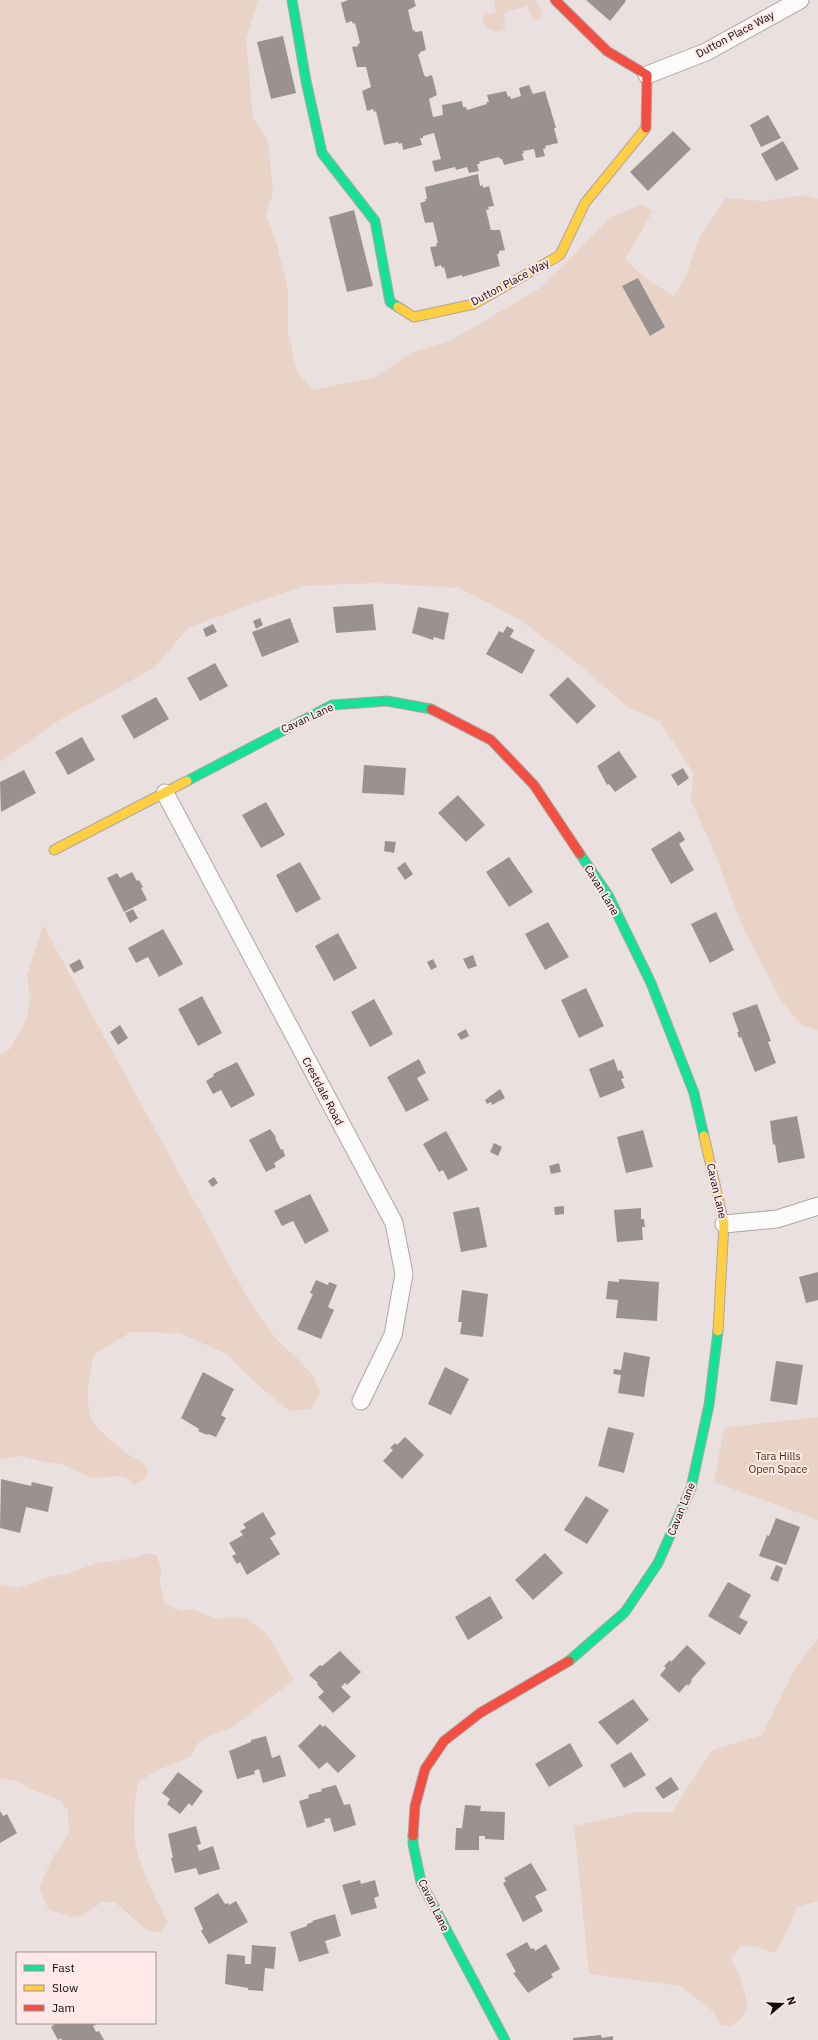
<svg xmlns="http://www.w3.org/2000/svg" width="818" height="2040" font-family="'IBM Plex Sans',sans-serif">
  <rect width="100%" height="100%" fill="#ebe0e0"/>
  <path fill="#e9d3c6" d="M 0,0 L 258,0 L 246,39 L 253,118 L 268,141 L 273,193 L 266,215 L 277,245 L 288,290 L 288,332 L 297,372 L 314,390 L 345,383 L 374,378 L 413,352 L 450,341 L 542,287 L 611,217 L 642,204 L 653,211 L 625,259 L 645,278 L 674,296 L 686,275 L 700,236 L 726,198 L 762,201 L 805,195 L 818,199 L 818,1030 L 802,1026 L 781,1000 L 744,930 L 711,844 L 691,801 L 693,772 L 660,722 L 626,706 L 581,666 L 520,620 L 460,588 L 374,583 L 304,586 L 254,603 L 188,628 L 154,668 L 58,721 L 0,762 Z
    M 494,0 L 534,0 C 539,5 544,10 541,18 L 536,20 L 531,16 L 528,6 L 503,13 C 504,20 508,26 502,31 C 492,33 486,29 482,20 L 485,15 L 496,12 Z
    M 43,925 L 247,1297 L 276,1339 L 299,1360 L 314,1377 L 320,1394 L 310,1409 L 290,1411 L 259,1386 L 226,1354 L 180,1333 L 131,1332 L 94,1355 C 89,1375 82,1410 97,1427 C 105,1436 116,1444 125,1452 C 133,1458 140,1459 148,1468 L 147,1477 L 135,1485 L 127,1478 L 118,1476 L 91,1478 L 62,1464 L 48,1463 L 21,1456 L 0,1459 L 0,1054 L 10,1049 L 26,1020 L 30,1000 L 27,975 Z
    M 818,1417 L 818,1520 L 714,1482 L 724,1428 Z
    M 149,1553 L 157,1555 L 161,1569 L 160,1583 L 165,1604 L 181,1611 L 193,1609 L 217,1619 L 232,1616 L 248,1619 L 266,1633 L 294,1680 L 231,1728 L 211,1735 L 198,1743 L 190,1757 L 156,1771 L 138,1782 C 135,1802 132,1827 136,1847 C 142,1874 156,1898 168,1923 L 159,1933 L 145,1929 L 115,1902 L 102,1902 L 82,1916 L 73,1917 L 49,1910 L 39,1888 L 53,1857 L 69,1833 L 68,1811 L 60,1800 L 30,1789 L 20,1782 L 0,1778 L 0,1584 L 18,1588 L 49,1577 L 67,1574 L 94,1564 L 133,1558 Z
    M 818,1638 L 818,1901 L 796,1907 C 791,1924 785,1939 774,1953 L 756,1947 L 741,1945 L 731,1959 L 741,1979 L 748,2006 L 741,2019 L 732,2026 L 720,2025 L 714,2012 L 680,1986 L 589,1974 L 574,1826 L 638,1812 L 672,1812 L 712,1750 L 762,1735 L 796,1667 Z"/>
  <path fill="#9a9291" d="M 348,0 L 414,0 L 416,6 L 408,10 L 413,31 L 415,30 L 415,32 L 422,31 L 426,50 L 420,52 L 420,54 L 418,54 L 424,75 L 426,77 L 432,75 L 437,95 L 429,99 L 433,117 L 443,115 L 442,105 L 462,101 L 463,107 L 466,107 L 467,110 L 487,104 L 486,102 L 489,102 L 487,95 L 506,91 L 508,97 L 510,96 L 511,99 L 521,96 L 519,88 L 529,85 L 533,94 L 545,91 L 556,128 L 554,128 L 558,143 L 545,146 L 546,148 L 543,149 L 545,156 L 536,158 L 534,149 L 523,151 L 524,153 L 522,154 L 524,160 L 504,165 L 502,159 L 500,159 L 499,157 L 479,162 L 480,164 L 477,164 L 479,171 L 469,173 L 467,167 L 456,170 L 455,167 L 435,172 L 432,161 L 441,159 L 434,133 L 423,136 L 423,138 L 420,138 L 422,145 L 403,150 L 402,143 L 399,144 L 398,142 L 384,145 L 376,111 L 374,112 L 373,109 L 367,111 L 362,91 L 371,87 L 366,67 L 357,67 L 352,47 L 358,46 L 358,44 L 360,43 L 355,23 L 353,24 L 352,21 L 346,23 L 341,3 Z
    M 586,0 L 625,0 L 626,1 L 610,21 Z
    M 283,36 L 296,93 L 271,99 L 257,42 Z
    M 768,115 L 781,138 L 761,147 L 750,125 Z
    M 673,131 L 691,149 L 648,191 L 630,172 Z
    M 783,141 L 799,169 L 776,181 L 761,154 Z
    M 478,174 L 480,186 L 483,185 L 483,188 L 489,186 L 494,206 L 488,207 L 489,209 L 486,210 L 491,230 L 500,230 L 505,250 L 499,251 L 499,254 L 497,254 L 500,266 L 462,277 L 462,275 L 447,279 L 444,267 L 442,268 L 441,265 L 435,267 L 430,247 L 437,246 L 436,243 L 438,243 L 433,222 L 425,223 L 420,203 L 426,201 L 425,199 L 427,199 L 425,187 Z
    M 354,210 L 373,286 L 347,292 L 329,217 Z
    M 638,278 L 665,327 L 650,336 L 622,286 Z
    M 373,604 L 376,630 L 336,633 L 333,607 Z
    M 418,607 L 449,613 L 444,640 L 434,637 L 433,640 L 412,633 Z
    M 260,618 L 263,625 L 256,629 L 253,621 Z
    M 290,618 L 299,642 L 262,657 L 252,632 Z
    M 213,624 L 217,632 L 206,637 L 203,629 Z
    M 507,626 L 514,630 L 510,637 L 535,650 L 522,674 L 486,654 L 499,631 L 503,633 Z
    M 215,663 L 228,686 L 200,701 L 187,678 Z
    M 568,677 L 596,706 L 577,724 L 549,695 Z
    M 156,697 L 169,719 L 134,739 L 121,716 Z
    M 82,737 L 95,760 L 68,775 L 55,752 Z
    M 619,751 L 637,777 L 615,792 L 609,784 L 607,785 L 597,766 Z
    M 364,765 L 406,768 L 404,795 L 362,793 Z
    M 683,768 L 689,778 L 678,786 L 671,775 Z
    M 24,770 L 36,793 L 1,812 L 0,782 Z
    M 458,795 L 485,825 L 466,842 L 438,813 Z
    M 266,802 L 285,835 L 261,848 L 242,815 Z
    M 680,831 L 685,840 L 679,844 L 694,870 L 671,884 L 651,849 Z
    M 385,841 L 396,842 L 394,853 L 384,851 Z
    M 509,857 L 533,892 L 509,907 L 486,872 Z
    M 300,862 L 321,899 L 296,913 L 276,875 Z
    M 405,862 L 413,874 L 405,880 L 397,868 Z
    M 132,872 L 137,881 L 139,880 L 143,887 L 141,888 L 147,900 L 124,912 L 107,878 L 117,873 L 120,878 Z
    M 133,909 L 138,918 L 130,923 L 125,913 Z
    M 716,912 L 734,950 L 710,963 L 691,924 Z
    M 548,922 L 569,957 L 545,970 L 525,934 Z
    M 163,929 L 183,964 L 159,977 L 148,957 L 136,963 L 128,948 Z
    M 338,933 L 357,968 L 334,981 L 315,946 Z
    M 473,955 L 477,966 L 468,969 L 463,959 Z
    M 80,959 L 84,968 L 74,973 L 69,965 Z
    M 433,959 L 437,967 L 431,970 L 427,962 Z
    M 586,988 L 604,1026 L 579,1038 L 561,1000 Z
    M 202,996 L 222,1033 L 198,1046 L 178,1009 Z
    M 374,999 L 393,1034 L 370,1047 L 351,1012 Z
    M 757,1004 L 771,1041 L 768,1042 L 776,1063 L 755,1072 L 741,1037 L 739,1038 L 737,1032 L 739,1032 L 732,1013 Z
    M 120,1025 L 128,1038 L 118,1045 L 110,1032 Z
    M 466,1029 L 469,1036 L 461,1040 L 457,1034 Z
    M 419,1059 L 426,1073 L 417,1078 L 429,1100 L 406,1112 L 387,1077 Z
    M 614,1059 L 618,1071 L 621,1070 L 624,1078 L 621,1079 L 625,1088 L 600,1098 L 589,1069 Z
    M 237,1062 L 255,1095 L 231,1108 L 221,1090 L 213,1094 L 206,1081 L 214,1076 L 213,1074 Z
    M 500,1089 L 505,1098 L 492,1105 L 491,1102 L 487,1104 L 485,1100 Z
    M 797,1116 L 805,1158 L 778,1163 L 775,1144 L 773,1145 L 770,1121 Z
    M 270,1129 L 276,1137 L 275,1138 L 281,1150 L 283,1149 L 285,1156 L 274,1163 L 276,1167 L 266,1172 L 249,1140 Z
    M 643,1130 L 653,1167 L 626,1173 L 617,1137 Z
    M 446,1131 L 468,1170 L 448,1180 L 443,1170 L 439,1172 L 423,1144 Z
    M 494,1143 L 502,1147 L 498,1156 L 490,1152 Z
    M 559,1163 L 561,1172 L 551,1174 L 549,1166 Z
    M 214,1177 L 218,1183 L 212,1187 L 208,1181 Z
    M 310,1194 L 329,1231 L 305,1244 L 293,1221 L 282,1226 L 274,1211 Z
    M 564,1206 L 564,1214 L 555,1215 L 554,1207 Z
    M 479,1207 L 487,1247 L 461,1252 L 453,1212 Z
    M 641,1208 L 641,1219 L 644,1219 L 645,1227 L 642,1227 L 643,1240 L 617,1242 L 614,1210 Z
    M 818,1272 L 818,1300 L 806,1303 L 799,1277 Z
    M 619,1279 L 659,1282 L 657,1321 L 616,1318 L 618,1300 L 606,1299 L 608,1281 L 619,1282 Z
    M 316,1280 L 328,1285 L 329,1282 L 337,1285 L 328,1307 L 334,1310 L 321,1339 L 297,1329 L 313,1294 L 310,1293 Z
    M 462,1290 L 488,1294 L 483,1337 L 460,1334 L 462,1322 L 458,1322 Z
    M 624,1352 L 650,1357 L 644,1397 L 618,1393 L 621,1375 L 613,1374 L 614,1369 L 621,1370 Z
    M 776,1361 L 803,1365 L 797,1405 L 770,1401 Z
    M 445,1367 L 469,1379 L 451,1415 L 428,1404 Z
    M 203,1372 L 234,1389 L 221,1415 L 226,1418 L 216,1437 L 208,1434 L 207,1435 L 198,1431 L 199,1429 L 181,1418 Z
    M 608,1427 L 634,1433 L 624,1473 L 598,1466 Z
    M 405,1437 L 424,1455 L 402,1479 L 383,1461 L 393,1450 L 390,1448 L 395,1443 L 397,1445 Z
    M 1,1479 L 31,1486 L 32,1482 L 53,1487 L 48,1512 L 26,1507 L 20,1533 L 0,1528 Z
    M 586,1496 L 609,1510 L 587,1544 L 564,1530 Z
    M 263,1512 L 276,1534 L 270,1538 L 280,1554 L 247,1575 L 240,1562 L 237,1564 L 232,1556 L 236,1554 L 229,1543 L 243,1535 L 240,1531 L 246,1528 L 243,1524 Z
    M 776,1518 L 800,1527 L 786,1565 L 759,1556 L 767,1535 L 769,1536 Z
    M 545,1553 L 563,1573 L 533,1600 L 515,1580 Z
    M 776,1565 L 783,1568 L 778,1582 L 770,1579 Z
    M 728,1582 L 751,1595 L 739,1617 L 748,1622 L 740,1635 L 708,1616 Z
    M 490,1596 L 503,1618 L 468,1640 L 455,1617 Z
    M 687,1645 L 706,1663 L 691,1680 L 692,1681 L 688,1686 L 687,1684 L 679,1693 L 660,1675 L 666,1668 L 664,1666 L 670,1660 L 671,1662 Z
    M 340,1651 L 361,1672 L 347,1685 L 345,1683 L 341,1687 L 351,1697 L 333,1713 L 318,1697 L 324,1692 L 317,1684 L 318,1683 L 309,1675 L 320,1665 L 322,1666 Z
    M 633,1699 L 649,1720 L 617,1745 L 598,1722 Z
    M 320,1724 L 323,1727 L 325,1725 L 356,1756 L 338,1773 L 327,1762 L 319,1769 L 298,1746 Z
    M 266,1736 L 272,1758 L 280,1755 L 286,1776 L 263,1783 L 259,1769 L 254,1771 L 255,1774 L 237,1779 L 229,1751 L 251,1742 L 251,1740 Z
    M 570,1743 L 583,1766 L 549,1787 L 535,1764 Z
    M 631,1752 L 646,1775 L 624,1788 L 610,1765 Z
    M 178,1772 L 203,1791 L 192,1806 L 189,1803 L 180,1814 L 167,1804 L 170,1799 L 162,1793 Z
    M 671,1777 L 679,1789 L 663,1799 L 655,1788 Z
    M 336,1785 L 344,1805 L 350,1804 L 356,1825 L 334,1832 L 330,1818 L 324,1819 L 325,1822 L 307,1828 L 299,1801 L 309,1798 L 308,1795 L 322,1791 L 321,1789 Z
    M 465,1805 L 481,1806 L 480,1811 L 505,1812 L 504,1840 L 485,1839 L 485,1836 L 479,1836 L 479,1850 L 455,1850 L 456,1828 L 462,1828 Z
    M 0,1811 L 3,1816 L 7,1814 L 17,1833 L 0,1843 Z
    M 196,1826 L 201,1844 L 197,1845 L 199,1851 L 213,1846 L 220,1869 L 199,1875 L 196,1868 L 175,1873 L 171,1858 L 173,1858 L 168,1834 Z
    M 531,1863 L 547,1890 L 535,1896 L 543,1911 L 523,1922 L 503,1883 L 506,1881 L 504,1878 Z
    M 360,1880 L 361,1884 L 375,1880 L 379,1896 L 374,1898 L 377,1908 L 351,1915 L 342,1885 Z
    M 218,1893 L 225,1904 L 228,1903 L 229,1905 L 236,1901 L 248,1922 L 209,1944 L 201,1931 L 203,1929 L 194,1908 Z
    M 335,1914 L 341,1936 L 325,1941 L 329,1953 L 299,1962 L 290,1932 L 307,1926 L 307,1924 L 313,1922 L 312,1921 Z
    M 527,1942 L 531,1949 L 534,1948 L 535,1951 L 546,1944 L 560,1969 L 551,1974 L 553,1977 L 528,1993 L 513,1973 L 516,1972 L 506,1954 Z
    M 252,1945 L 276,1947 L 274,1969 L 265,1968 L 263,1991 L 248,1990 L 248,1988 L 225,1984 L 227,1954 L 245,1956 L 245,1964 L 251,1964 Z
    M 53,2023 L 99,2023 L 93,2026 L 96,2032 L 99,2031 L 104,2040 L 62,2040 L 61,2038 L 58,2040 L 51,2027 L 54,2025 Z
    M 601,2035 L 602,2038 L 613,2036 L 613,2040 L 573,2040 L 573,2038 Z"/>
  <g fill="none" stroke-linecap="round" stroke-linejoin="round">
    <defs>
      <path id="street" d="M 647,75 L 706,52 L 800,0
        M 165,793 L 394,1223 L 404,1274 L 393,1335 L 361,1401
        M 724,1224 L 777,1219 L 818,1206"/>
      <path id="fast" d="M 292,0 L 306,81 L 322,153 L 375,221 L 390,302 L 398,307
        M 187,781 L 332,705 L 387,701 L 431,709
        M 580,854 L 608,895 L 651,983 L 694,1093 L 704,1136
        M 569,1661 L 625,1612 L 658,1563 L 691,1488 L 709,1405 L 718,1331
        M 413,1836 L 413,1844 L 421,1882 L 505,2040"/>
      <path id="slow" d="M 398,307 L 414,317 L 474,304 L 560,255 L 585,203 L 646,128
        M 54,850 L 187,781
        M 704,1136 L 724,1224 L 718,1331"/>
      <path id="jam" d="M 555,0 L 607,51 L 647,75 L 646,128
        M 431,709 L 491,740 L 534,785 L 580,854
        M 413,1836 L 415,1806 L 425,1769 L 444,1741 L 480,1713 L 569,1661"/>
    </defs>
    <use href="#street" stroke="#aea5a5" stroke-width="19"/>
    <use href="#fast" stroke="#aea5a5" stroke-width="11"/>
    <use href="#slow" stroke="#aea5a5" stroke-width="11"/>
    <use href="#jam" stroke="#aea5a5" stroke-width="11"/>
    <use href="#street" stroke="#fcfafa" stroke-width="17"/>
    <use href="#fast" stroke="#16e098" stroke-width="9"/>
    <use href="#slow" stroke="#ffcf43" stroke-width="9"/>
    <use href="#jam" stroke="#f24e42" stroke-width="9"/>
  </g>
  <g text-anchor="middle" dominant-baseline="central" stroke-width="4" stroke-linejoin="round" paint-order="stroke">
    <g font-size="11" fill="#100a0a" stroke="#fee8e8">
      <text transform="translate(735 34) rotate(-28)">Dutton Place Way</text>
      <text transform="translate(510 282) rotate(-28)">Dutton Place Way</text>
      <text transform="translate(307 718) rotate(-25)">Cavan Lane</text>
      <text transform="translate(602 890) rotate(59)">Cavan Lane</text>
      <text transform="translate(323 1091) rotate(62)">Crestdale Road</text>
      <text transform="translate(717 1191) rotate(77)">Cavan Lane</text>
      <text transform="translate(681 1509) rotate(-68)">Cavan Lane</text>
      <text transform="translate(434 1905) rotate(64)">Cavan Lane</text>
    </g>
    <g font-size="11" fill="#4b2c0c" stroke="#fee8e8">
      <text x="778" y="1456">Tara Hills<tspan x="778" dy="13">Open Space</tspan></text>
    </g>
  </g>
  <rect x="16" y="1952" width="140" height="72" fill="#fee8e8" stroke="#9f8f8f"/>
  <rect x="24" y="1965" width="20" height="6" fill="#16e098" stroke="#9f8f8f"/>
  <text x="52" y="1972" font-size="12" fill="#100a0a">Fast</text>
  <rect x="24" y="1985" width="20" height="6" fill="#ffcf43" stroke="#9f8f8f"/>
  <text x="52" y="1992" font-size="12" fill="#100a0a">Slow</text>
  <rect x="24" y="2005" width="20" height="6" fill="#f24e42" stroke="#9f8f8f"/>
  <text x="52" y="2012" font-size="12" fill="#100a0a">Jam</text>
  <g transform="translate(782 2004) rotate(71)" stroke="#fee8e8" stroke-width="3" paint-order="stroke">
  <path d="M0-3L7 15L0 10L-7 15Z" fill="#100a0a"/>
  <text y="-6" font-size="11" font-weight="bold" text-anchor="middle" fill="#100a0a">N</text>
  </g>
</svg>
